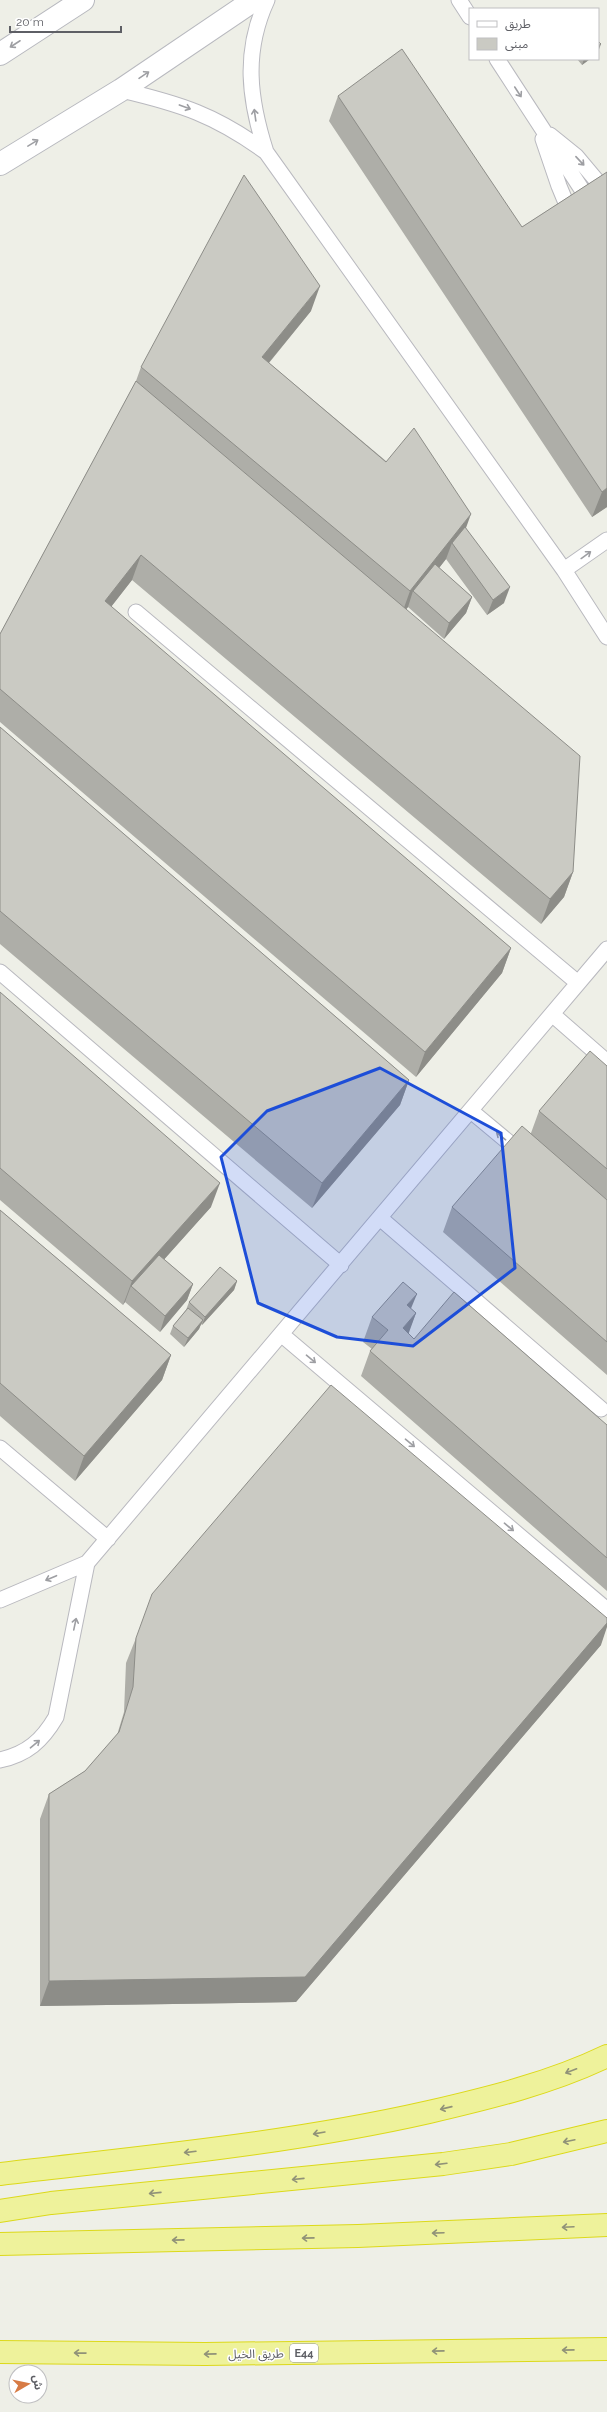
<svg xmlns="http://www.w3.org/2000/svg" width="607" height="2412" font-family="Raleway,'Noto Sans Arabic',sans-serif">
  <rect width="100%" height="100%" fill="#eeefe7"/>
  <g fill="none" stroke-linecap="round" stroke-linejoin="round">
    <defs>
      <path id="lane" d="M 267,0 C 243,52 249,99 266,152 L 564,570 L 607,637
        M 459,0 L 470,17
        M 497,59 L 590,202
        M 121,90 C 181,104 215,115 266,152
        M 550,135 L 576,156 L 607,193
        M 543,139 L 559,186 L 571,215
        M 564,570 L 607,540
        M 136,612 L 578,983
        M 0,972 L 341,1265
        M 552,1014 L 607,1062
        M 471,1111 L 524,1155
        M 380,1218 L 601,1409
        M 281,1334 L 607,1610
        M 0,1448 L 108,1539
        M 0,1600 L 87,1563 L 607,949
        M 0,1760 C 27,1754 42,1741 56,1717 L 87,1563"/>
      <path id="secondary" d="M 0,54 L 83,0
        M 0,164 L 121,90 L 254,0"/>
      <path id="highway" d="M 0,2174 C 143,2157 288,2144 429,2112 C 489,2098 551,2083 607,2056
        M 0,2211 L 51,2203 L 443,2164 L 511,2154 L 607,2131
        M 0,2244 L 358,2236 L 607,2225
        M 0,2352 L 205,2354 L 607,2349"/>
    </defs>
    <use href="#lane" stroke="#b9b9bf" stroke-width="17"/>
    <use href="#secondary" stroke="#b8b9bf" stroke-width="24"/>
    <use href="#highway" stroke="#dcd91a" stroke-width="24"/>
    <use href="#lane" stroke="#fff" stroke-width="15"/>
    <use href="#secondary" stroke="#fff" stroke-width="22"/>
    <use href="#highway" stroke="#eef29b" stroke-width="22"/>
  </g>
  <path fill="#aeaea8" d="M 577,59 L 590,59 L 582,65 Z
    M 338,96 L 522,227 L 607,172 L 607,507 L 592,517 L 329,121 Z
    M 311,311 L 269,363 L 466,528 L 504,603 L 487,615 L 446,559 L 439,568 L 472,597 L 466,613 L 444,639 L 408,607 L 406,609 L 573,872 L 564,897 L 541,924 L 132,580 L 111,607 L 511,948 L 502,973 L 416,1077 L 0,722 L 0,634 L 136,381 L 141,367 Z
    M 0,727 L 409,1080 L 400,1105 L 312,1208 L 0,944 Z
    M 0,992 L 211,1207 L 164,1259 L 193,1284 L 187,1300 L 160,1332 L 125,1302 L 123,1305 L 0,1200 Z
    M 607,1066 L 607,1375 L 443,1232 L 452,1207 L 531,1133 L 539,1111 Z
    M 0,1210 L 171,1355 L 162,1380 L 75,1481 L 0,1416 Z
    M 237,1281 L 234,1290 L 202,1325 L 201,1324 L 199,1329 L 184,1347 L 170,1334 L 173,1326 L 186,1310 L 189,1302 Z
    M 411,1309 L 416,1313 L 408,1333 L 414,1339 L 607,1425 L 607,1591 L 361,1376 L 370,1351 L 372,1349 L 363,1342 L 372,1317 Z
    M 136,1638 L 601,1645 L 296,2002 L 40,2006 L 40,1819 L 49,1794 L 85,1771 L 117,1735 L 124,1712 L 126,1663 Z"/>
  <path fill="#8d8d88" d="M 601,44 L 598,52 L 598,46 Z
    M 584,59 L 590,59 L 582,65 Z
    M 320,286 L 311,311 L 253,382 L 262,357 Z
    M 607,488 L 607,507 L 592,517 L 602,492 Z
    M 471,514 L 462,539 L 452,543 L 446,559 L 418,595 L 413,591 L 408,607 L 401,616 L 410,591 Z
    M 141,555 L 132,580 L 96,626 L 105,601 Z
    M 510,587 L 504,603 L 487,615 L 493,600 Z
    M 472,597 L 466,613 L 444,639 L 449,623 Z
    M 573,872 L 564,897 L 541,924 L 550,899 Z
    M 511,948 L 502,973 L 416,1077 L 425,1052 Z
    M 409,1080 L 400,1105 L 312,1208 L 322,1183 Z
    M 220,1183 L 211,1207 L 136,1291 L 131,1286 L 125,1302 L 123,1305 L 132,1281 Z
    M 237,1281 L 234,1290 L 202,1325 L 205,1317 Z
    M 193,1284 L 187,1300 L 160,1332 L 165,1316 Z
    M 417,1294 L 407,1318 L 407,1305 Z
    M 416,1313 L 407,1338 L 403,1328 Z
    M 203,1320 L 199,1329 L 184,1347 L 188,1338 Z
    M 171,1355 L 162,1380 L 75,1481 L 84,1456 Z
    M 607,1623 L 607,1627 L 601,1645 L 296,2002 L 40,2006 L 49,1981 Z"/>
  <path fill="#cacac3" stroke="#8d8d88" d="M 598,41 L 601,44 L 598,46 Z
    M 402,49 L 522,227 L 607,172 L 607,488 L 602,492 L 338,96 Z
    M 244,175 L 320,286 L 262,357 L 386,462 L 414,428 L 471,514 L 410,591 L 141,367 Z
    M 136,381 L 580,756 L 573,872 L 550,899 L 141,555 L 105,601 L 511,948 L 425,1052 L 0,689 L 0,634 Z
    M 465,527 L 510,587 L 493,600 L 452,543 Z
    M 435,564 L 472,597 L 449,623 L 413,591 Z
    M 0,727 L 409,1080 L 322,1183 L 0,911 Z
    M 0,992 L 220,1183 L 132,1281 L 0,1168 Z
    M 590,1051 L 607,1066 L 607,1169 L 539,1111 Z
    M 522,1126 L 607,1200 L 607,1342 L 452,1207 Z
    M 0,1210 L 171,1355 L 84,1456 L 0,1383 Z
    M 159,1255 L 193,1284 L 165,1316 L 131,1286 Z
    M 220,1267 L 237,1281 L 205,1317 L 189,1302 Z
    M 403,1282 L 417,1294 L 407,1305 L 416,1313 L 403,1328 L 414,1339 L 454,1292 L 607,1425 L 607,1558 L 370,1351 L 388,1330 L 372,1317 Z
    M 188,1308 L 203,1320 L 188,1338 L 173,1326 Z
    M 331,1385 L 607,1618 L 607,1623 L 305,1977 L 49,1981 L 49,1794 L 85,1771 L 119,1732 L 133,1687 L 136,1638 L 152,1594 Z"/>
  <defs><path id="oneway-shaft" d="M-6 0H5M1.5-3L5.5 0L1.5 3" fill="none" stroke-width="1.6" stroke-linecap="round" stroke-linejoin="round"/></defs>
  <g stroke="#9e9fa3">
    <use href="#oneway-shaft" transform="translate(15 44) rotate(147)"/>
    <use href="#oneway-shaft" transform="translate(144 75) rotate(-34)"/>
    <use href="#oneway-shaft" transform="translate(518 92) rotate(57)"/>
    <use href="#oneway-shaft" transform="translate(185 107) rotate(20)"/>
    <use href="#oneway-shaft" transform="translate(255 115) rotate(-98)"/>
    <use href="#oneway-shaft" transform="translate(33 143) rotate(-31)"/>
    <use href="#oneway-shaft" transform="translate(580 161) rotate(47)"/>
    <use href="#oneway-shaft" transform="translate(586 555) rotate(-36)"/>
    <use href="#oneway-shaft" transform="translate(501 1136) rotate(-141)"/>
    <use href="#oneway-shaft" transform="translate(311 1359) rotate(40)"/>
    <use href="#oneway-shaft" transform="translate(410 1443) rotate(40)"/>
    <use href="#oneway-shaft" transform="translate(509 1527) rotate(40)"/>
    <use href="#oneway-shaft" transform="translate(51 1578) rotate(157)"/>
    <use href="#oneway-shaft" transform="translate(75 1624) rotate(-78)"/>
    <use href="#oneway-shaft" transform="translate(35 1744) rotate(-40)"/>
  </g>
  <g stroke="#909278">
    <use href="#oneway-shaft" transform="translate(571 2071) rotate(159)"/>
    <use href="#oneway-shaft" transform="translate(446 2108) rotate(167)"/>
    <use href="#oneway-shaft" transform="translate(319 2133) rotate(170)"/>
    <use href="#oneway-shaft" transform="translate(569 2141) rotate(168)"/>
    <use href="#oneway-shaft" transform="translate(190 2152) rotate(173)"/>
    <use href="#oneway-shaft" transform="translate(441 2164) rotate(173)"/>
    <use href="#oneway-shaft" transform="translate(298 2179) rotate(174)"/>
    <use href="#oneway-shaft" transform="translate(155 2193) rotate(174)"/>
    <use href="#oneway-shaft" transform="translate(568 2227) rotate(177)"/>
    <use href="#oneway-shaft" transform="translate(438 2233) rotate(178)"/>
    <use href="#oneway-shaft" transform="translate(308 2238) rotate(179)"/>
    <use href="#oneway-shaft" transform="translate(178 2240) rotate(179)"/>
    <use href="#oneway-shaft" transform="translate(568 2350) rotate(179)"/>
    <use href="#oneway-shaft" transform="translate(438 2351) rotate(179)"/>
    <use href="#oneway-shaft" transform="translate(80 2353) rotate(-179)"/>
    <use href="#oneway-shaft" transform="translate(210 2354) rotate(179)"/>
  </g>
  <path fill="#1d4ed8" fill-opacity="0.2" stroke="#1d4ed8" stroke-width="3" stroke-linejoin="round" d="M 380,1068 L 501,1133 L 515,1268 L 413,1346 L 337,1337 L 258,1303 L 221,1157 L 267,1111 Z"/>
  <g text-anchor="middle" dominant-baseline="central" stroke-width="3" stroke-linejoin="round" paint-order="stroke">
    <rect fill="#fff" stroke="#8e8f93" stroke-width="1" x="290" y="2344" width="28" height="18" rx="3"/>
    <g font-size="11" font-weight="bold" fill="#5e5f65">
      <text x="304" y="2353">E44</text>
    </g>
    <g font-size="12" fill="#5e5f65" stroke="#fff">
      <text transform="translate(256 2354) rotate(-1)">طريق الخيل</text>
    </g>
  </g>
  <rect x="469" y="8" width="130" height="52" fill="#ffffff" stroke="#bfbfc1"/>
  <rect x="477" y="21" width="20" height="6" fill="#ffffff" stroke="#bfbfc1"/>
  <text x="505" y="28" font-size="12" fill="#5e5f65">طريق</text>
  <rect x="477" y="38" width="20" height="12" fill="#cacac3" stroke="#bfbfc1"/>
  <text x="505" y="48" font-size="12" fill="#5e5f65">مبنى</text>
  <g transform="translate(28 2384) rotate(81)"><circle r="19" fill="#ffffff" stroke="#bfbfc1"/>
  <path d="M0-3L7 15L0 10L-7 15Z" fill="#d77b45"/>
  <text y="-6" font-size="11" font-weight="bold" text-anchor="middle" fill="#5e5f65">ش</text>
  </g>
  <path d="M10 26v6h111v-6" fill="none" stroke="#5e5f65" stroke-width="2"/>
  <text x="16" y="26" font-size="12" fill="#5e5f65" stroke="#ffffff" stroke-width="3" paint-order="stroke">20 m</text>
</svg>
